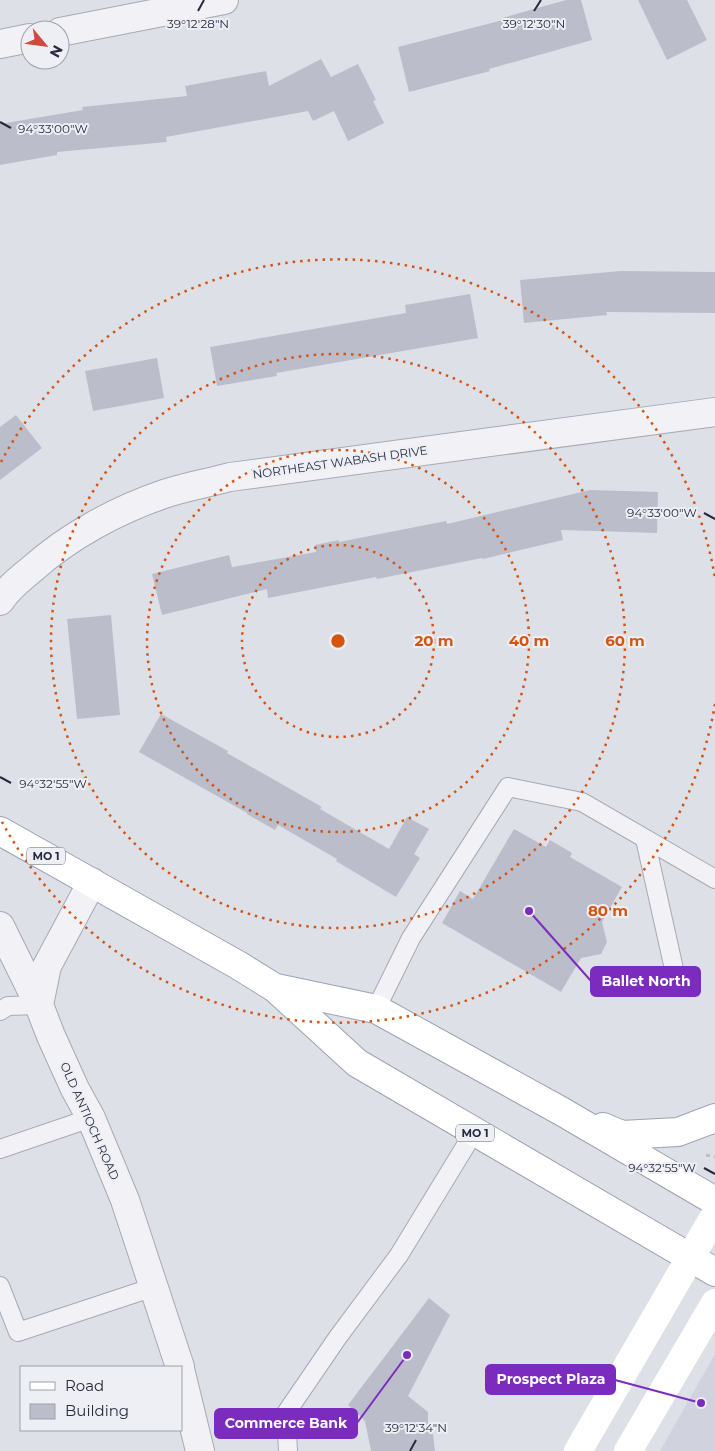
<svg xmlns="http://www.w3.org/2000/svg" width="715" height="1451" font-family="Montserrat,sans-serif">
  <rect width="100%" height="100%" fill="#dee0e8"/>
  <path fill="#d0d2dd" d="M 715,1354 L 715,1451 L 660,1451 Z"/>
  <path fill="#bbbdcb" d="M 566,0 L 581,0 L 592,40 L 489,69 L 490,71 L 409,92 L 398,47 L 503,20 L 502,18 Z
    M 638,0 L 687,0 L 707,40 L 667,60 Z
    M 321,59 L 331,77 L 358,64 L 376,100 L 373,101 L 384,123 L 348,141 L 334,111 L 313,121 L 308,111 L 166,137 L 167,142 L 57,152 L 57,155 L 0,165 L 0,124 L 83,110 L 82,107 L 187,96 L 185,86 L 266,71 L 269,86 Z
    M 620,271 L 715,272 L 715,313 L 606,312 L 607,315 L 524,323 L 520,280 Z
    M 470,294 L 478,338 L 276,373 L 277,376 L 217,386 L 210,347 L 406,313 L 405,305 Z
    M 157,358 L 164,398 L 93,411 L 85,371 Z
    M 16,415 L 42,448 L 0,480 L 0,427 Z
    M 590,490 L 658,492 L 657,533 L 561,530 L 563,540 L 483,559 L 482,558 L 377,579 L 376,577 L 268,598 L 267,589 L 162,615 L 152,574 L 229,555 L 232,567 L 316,552 L 315,545 L 339,540 L 339,542 L 446,521 L 447,524 Z
    M 111,615 L 120,715 L 77,719 L 67,619 Z
    M 161,714 L 228,751 L 227,753 L 322,807 L 320,809 L 389,849 L 407,817 L 429,829 L 414,854 L 420,858 L 396,897 L 336,861 L 337,859 L 278,825 L 275,830 L 247,814 L 247,813 L 139,752 Z
    M 514,829 L 546,847 L 550,840 L 572,853 L 570,857 L 622,887 L 602,922 L 607,942 L 601,954 L 581,958 L 561,992 L 442,923 L 460,891 L 473,899 Z
    M 429,1298 L 450,1315 L 408,1396 L 428,1412 L 428,1426 L 432,1426 L 435,1451 L 371,1451 L 365,1421 L 348,1405 Z"/>
  <g fill="none" stroke-linecap="round" stroke-linejoin="round">
    <defs>
      <path id="lane" d="M 645,839 L 676,978
        M 376,1009 L 411,938 L 508,787 L 582,802 L 715,879
        M 0,1011 L 8,1006 L 39,1005
        M 0,1149 L 91,1118
        M 0,1286 L 18,1332 L 154,1287
        M 288,1451 L 286,1413 L 338,1337 L 399,1255 L 474,1132"/>
      <path id="street" d="M 60,32 L 224,0
        M 0,44 L 30,38
        M 0,601 C 8,588 20,579 32,569 C 69,536 117,510 164,494 C 185,487 208,483 230,477 L 715,412
        M 0,926 L 39,1005 L 51,1036 L 75,1089 L 91,1118 L 125,1200 L 180,1367
        M 39,1005 L 47,966 L 92,882
        M 181,1373 L 200,1451"/>
      <path id="primary" d="M 0,831 L 238,965 L 275,988 L 357,1063 L 715,1272
        M 276,988 L 376,1009 L 561,1111 L 715,1201
        M 603,1127 L 622,1135 L 678,1132 L 715,1118"/>
    </defs>
    <use href="#lane" stroke="#a7a9b5" stroke-width="20"/>
    <use href="#street" stroke="#a7a9b5" stroke-width="30"/>
    <use href="#primary" stroke="#9da1b4" stroke-width="30"/>
    <path stroke="#bcbdc6" stroke-width="3" stroke-dasharray="4 4" stroke-linecap="butt" d="M 706,1155 L 715,1157"/>
    <use href="#lane" stroke="#f1f1f6" stroke-width="18"/>
    <use href="#street" stroke="#f1f1f6" stroke-width="28"/>
    <path stroke="#fff" stroke-width="28" d="M 578,1451 L 715,1215
      M 628,1451 L 715,1303"/>
    <use href="#primary" stroke="#fff" stroke-width="28"/>
  </g>
  <path fill="none" stroke="#272a3f" stroke-width="2" d="M 198,11 L 204,0M 534,11 L 541,0M 0,122 L 11,128M 704,513 L 715,519M 0,777 L 11,783M 704,1168 L 715,1174M 410,1451 L 416,1440"/>
  <g fill="none" stroke="#d55411" stroke-width="2.5" stroke-dasharray="2.5 5">
    <circle cx="338" cy="641" r="96"/>
    <circle cx="338" cy="641" r="191"/>
    <circle cx="338" cy="641" r="287"/>
    <path d="M715 704A382 382 0 0 1 1 820M1 462A382 382 0 0 1 715 578"/>
  </g>
  <g text-anchor="middle" dominant-baseline="central" stroke-width="4" stroke-linejoin="round" paint-order="stroke">
    <g fill="#edeff5" stroke="#626576" stroke-width="1">
      <rect x="27" y="847.5" width="38" height="17" rx="4"/>
      <rect x="456" y="1124.5" width="38" height="17" rx="4"/>
    </g>
    <g font-size="11" font-weight="bold" fill="#272a3f">
      <text x="46" y="856">MO 1</text>
      <text x="475" y="1133">MO 1</text>
    </g>
    <g font-size="12" fill="#272a3f" stroke="#edeff5">
      <text transform="translate(340 462) rotate(-8)">NORTHEAST WABASH DRIVE</text>
      <text transform="translate(90 1121) rotate(66)">OLD ANTIOCH ROAD</text>
    </g>
  </g>
  <g font-size="12" text-anchor="middle" fill="#272a3f" stroke="#edeff5" stroke-width="4" stroke-linejoin="round" paint-order="stroke">
    <text x="198" y="28">39°12'28"N</text>
    <text x="534" y="28">39°12'30"N</text>
    <text x="53" y="133">94°33'00"W</text>
    <text x="662" y="517">94°33'00"W</text>
    <text x="53" y="788">94°32'55"W</text>
    <text x="662" y="1172">94°32'55"W</text>
    <text x="416" y="1432">39°12'34"N</text>
  </g>
  <circle cx="338" cy="641" r="8" fill="#d55411" stroke="#edeff5" stroke-width="2.5"/>
  <g font-size="15" text-anchor="middle" font-weight="bold" fill="#d55411" stroke="#edeff5" stroke-width="4" stroke-linejoin="round" paint-order="stroke">
    <text x="434" y="646">20 m</text>
    <text x="529" y="646">40 m</text>
    <text x="625" y="646">60 m</text>
    <text x="608" y="916">80 m</text>
  </g>
  <path fill="none" stroke="#7b2cbf" stroke-width="2" d="M529 911L591 981M701 1403L615 1380M407 1355L357 1423"/>
  <g fill="#7b2cbf" stroke="#edeff5" stroke-width="2">
    <circle cx="529" cy="911" r="5"/>
    <circle cx="701" cy="1403" r="5"/>
    <circle cx="407" cy="1355" r="5"/>
  </g>
  <g fill="#7b2cbf" stroke="#7b2cbf" stroke-width="2">
    <rect x="591" y="967" width="109" height="29" rx="5"/>
    <rect x="486" y="1365" width="129" height="29" rx="5"/>
    <rect x="215" y="1409" width="142" height="29" rx="5"/>
  </g>
  <g font-size="14" text-anchor="middle" font-weight="bold" fill="#fff">
    <text x="646" y="986">Ballet North</text>
    <text x="551" y="1384">Prospect Plaza</text>
    <text x="286" y="1428">Commerce Bank</text>
  </g>
  <rect x="20" y="1366" width="162" height="65" fill="#edeff5" stroke="#9ea0ac"/>
  <rect x="30" y="1382" width="25" height="8" fill="#ffffff" stroke="#9ea0ac"/>
  <text x="65" y="1391" font-size="15" fill="#272a3f">Road</text>
  <rect x="30" y="1404" width="25" height="15" fill="#bbbdcb" stroke="#9ea0ac"/>
  <text x="65" y="1416" font-size="15" fill="#272a3f">Building</text>
  <g transform="translate(45 45) rotate(119)"><circle r="24" fill="#edeff5" stroke="#9ea0ac"/>
  <path d="M0-4L9 19L0 12L-9 19Z" fill="#d0493f"/>
  <text y="-8" font-size="14" font-weight="bold" text-anchor="middle" fill="#272a3f">N</text>
  </g>
</svg>
